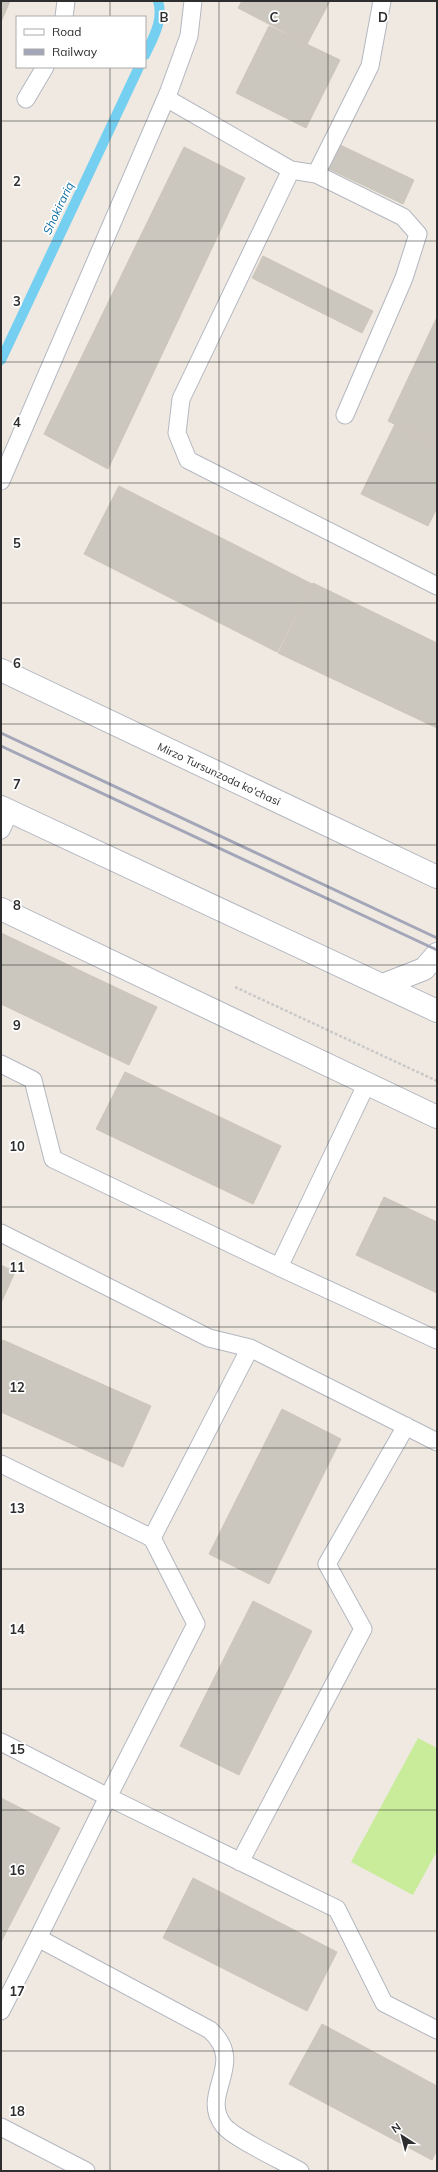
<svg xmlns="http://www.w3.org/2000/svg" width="438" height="2172" font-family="Mulish,sans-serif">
  <rect width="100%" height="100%" fill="#efe9e1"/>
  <path fill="#c9ec9a" d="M 418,1738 L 437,1748 L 437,1851 L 413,1895 L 351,1862 Z"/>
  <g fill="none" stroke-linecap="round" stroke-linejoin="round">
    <path stroke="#75cff0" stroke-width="10" d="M 145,55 C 153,38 164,20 158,1
      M 1,360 L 139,67"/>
  </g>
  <path fill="#cbc7bf" stroke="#cbc5ba" d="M 1,1 L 10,1 L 1,22 Z
    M 242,1 L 330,1 L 307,44 L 238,8 Z
    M 269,26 L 340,60 L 306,128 L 236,93 Z
    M 338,144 L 414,180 L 403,204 L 327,168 Z
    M 184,147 L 245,178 L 108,469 L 44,434 Z
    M 263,256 L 373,311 L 362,333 L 252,278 Z
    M 437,317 L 437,444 L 388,421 Z
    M 395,424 L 437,444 L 437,508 L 428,526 L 361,494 Z
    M 119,486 L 312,584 L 277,652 L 84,554 Z
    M 313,583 L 437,643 L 437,728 L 278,653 Z
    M 1,933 L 157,1007 L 129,1065 L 1,1004 Z
    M 125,1072 L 281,1146 L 253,1204 L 96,1129 Z
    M 384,1197 L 437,1222 L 437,1293 L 356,1255 Z
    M 1,1265 L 15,1272 L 1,1303 Z
    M 3,1340 L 151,1406 L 123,1467 L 1,1412 L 1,1345 Z
    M 282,1409 L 341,1439 L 269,1584 L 209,1554 Z
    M 253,1601 L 312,1631 L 239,1775 L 180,1746 Z
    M 1,1798 L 60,1828 L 1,1942 Z
    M 193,1878 L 337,1952 L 307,2011 L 163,1938 Z
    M 322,2024 L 437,2086 L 437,2150 L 432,2160 L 289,2084 Z"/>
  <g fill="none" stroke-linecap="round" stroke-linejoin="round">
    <defs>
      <path id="lane" d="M 382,1 L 370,66 L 316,174 L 291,170 L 181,399 L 177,433 L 188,460 L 437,586
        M 64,17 L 66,1
        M 166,98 L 291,170
        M 26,99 L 45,67
        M 316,174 L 403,217 L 418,234 L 404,278 L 345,415
        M 1,481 L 169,91 L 189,36 L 193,1
        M 1,830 L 10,811
        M 1,1064 L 33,1080 L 53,1159 L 279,1267 L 437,1340
        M 1,1233 L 209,1338 L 250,1348 L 437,1442
        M 279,1267 L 367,1083
        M 1,1464 L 152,1538 L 196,1624 L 108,1797 L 337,1909 L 384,2003 L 437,2030
        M 152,1538 L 250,1348
        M 1,1742 L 108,1797 L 38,1938 L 210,2030 C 248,2065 198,2093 224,2126 C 235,2139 283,2161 300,2171
        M 240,1862 L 363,1629 L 327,1564 L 406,1426
        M 1,2011 L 38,1938
        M 1,2127 L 86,2171"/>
      <path id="street" d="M 1,909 L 437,1117"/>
      <path id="secondary" d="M 1,670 L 437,877
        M 1,807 L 437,1011
        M 383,985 L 424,969 L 437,954"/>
    </defs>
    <use href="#lane" stroke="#b4b7c1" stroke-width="19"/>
    <use href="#street" stroke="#b4b7c1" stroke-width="24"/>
    <use href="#secondary" stroke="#b4b7c1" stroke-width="24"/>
    <path stroke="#c9c9c9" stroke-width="2.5" stroke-dasharray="3 2" stroke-linecap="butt" d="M 235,987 L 437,1081"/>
    <use href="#lane" stroke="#fff" stroke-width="17"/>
    <use href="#street" stroke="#fff" stroke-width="22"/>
    <use href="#secondary" stroke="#fff" stroke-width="22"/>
    <path stroke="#a3a6b8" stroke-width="3" d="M 1,733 L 437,938
      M 1,746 L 437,950"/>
  </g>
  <path fill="none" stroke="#2e2e2e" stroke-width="1" stroke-opacity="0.55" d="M 110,1 L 110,17M 219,1 L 219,2171M 328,1 L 328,2171M 110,67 L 110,2171M 1,121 L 437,121M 1,241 L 437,241M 1,362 L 437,362M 1,483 L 437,483M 1,603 L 437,603M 1,724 L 437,724M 1,845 L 437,845M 1,965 L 437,965M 1,1086 L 437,1086M 1,1207 L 437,1207M 1,1327 L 437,1327M 1,1448 L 437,1448M 1,1569 L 437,1569M 1,1689 L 437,1689M 1,1810 L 437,1810M 1,1931 L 437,1931M 1,2051 L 437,2051"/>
  <g text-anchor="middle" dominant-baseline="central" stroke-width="3.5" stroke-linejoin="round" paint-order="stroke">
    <g font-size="11" fill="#2e2e2e" stroke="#fff">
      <text transform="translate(219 774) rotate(25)">Mirzo Tursunzoda ko'chasi</text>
    </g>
    <g font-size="12" font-style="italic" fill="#0d6fa3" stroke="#fff">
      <text transform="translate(58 208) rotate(-65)">Shokirariq</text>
    </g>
  </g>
  <g font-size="13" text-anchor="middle" font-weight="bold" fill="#2e2e2e" stroke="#fff" stroke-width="3.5" stroke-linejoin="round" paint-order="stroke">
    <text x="164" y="22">B</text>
    <text x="274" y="22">C</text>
    <text x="383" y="22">D</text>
    <text x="17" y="186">2</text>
    <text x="17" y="306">3</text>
    <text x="17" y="427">4</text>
    <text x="17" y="548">5</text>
    <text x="17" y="668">6</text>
    <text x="17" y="789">7</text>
    <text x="17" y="910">8</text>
    <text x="17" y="1030">9</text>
    <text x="17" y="1151">10</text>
    <text x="17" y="1272">11</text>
    <text x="17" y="1392">12</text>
    <text x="17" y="1513">13</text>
    <text x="17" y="1634">14</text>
    <text x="17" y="1754">15</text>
    <text x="17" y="1875">16</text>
    <text x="17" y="1996">17</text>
    <text x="17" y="2116">18</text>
  </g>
  <rect width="438" height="2172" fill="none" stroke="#2e2e2e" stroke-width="4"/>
  <rect x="16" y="16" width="130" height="52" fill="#ffffff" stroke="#ababab"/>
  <rect x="24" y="29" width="20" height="6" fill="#ffffff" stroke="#ababab"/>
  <text x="52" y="36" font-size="12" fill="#2e2e2e">Road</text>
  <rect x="24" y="49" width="20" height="6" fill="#a3a6b8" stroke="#ababab"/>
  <text x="52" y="56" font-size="12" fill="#2e2e2e">Railway</text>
  <g transform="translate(402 2136) rotate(324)" stroke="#ffffff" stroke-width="3" paint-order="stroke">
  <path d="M0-3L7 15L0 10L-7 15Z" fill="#2e2e2e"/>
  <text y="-6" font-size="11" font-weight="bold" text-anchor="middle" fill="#2e2e2e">N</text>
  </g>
</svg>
